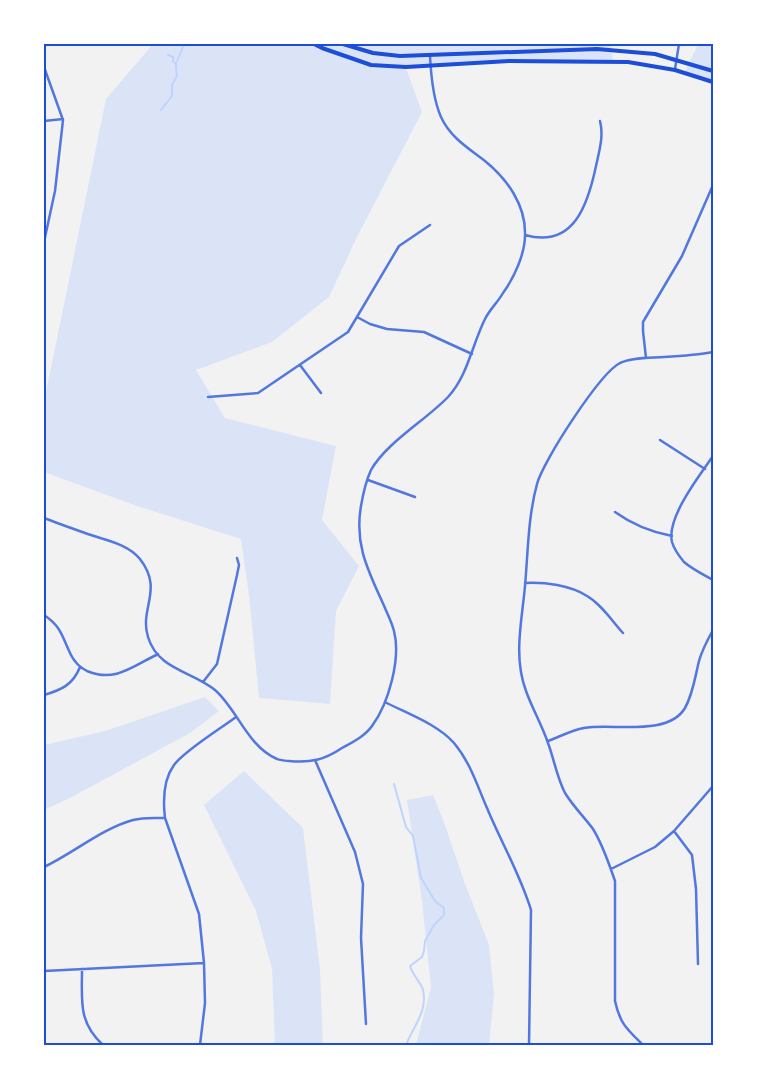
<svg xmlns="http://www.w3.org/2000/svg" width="757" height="1089" font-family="Manrope,sans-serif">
  <rect width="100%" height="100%" fill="#f2f2f2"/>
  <path fill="#dbe4f7" d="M 153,44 L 611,44 L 613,64 L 456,63 L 406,68 L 422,112 L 357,237 L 329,297 L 272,342 L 196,370 L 225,418 L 336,446 L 322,520 L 359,566 L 336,611 L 330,704 L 259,698 L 249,595 L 241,539 L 137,506 L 44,472 L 44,402 L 106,99 Z
    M 698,44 L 713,44 L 713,85 L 685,72 Z
    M 205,697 L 219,711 L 190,733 L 72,797 L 44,810 L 44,745 L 105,731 Z
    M 244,771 L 303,828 L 320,969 L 323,1045 L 275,1045 L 272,969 L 256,911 L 204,805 Z
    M 433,795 L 444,822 L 464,881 L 489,945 L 494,993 L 489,1045 L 416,1045 L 431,987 L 422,901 L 407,800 Z"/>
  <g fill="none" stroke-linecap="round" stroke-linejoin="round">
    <path stroke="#bfd3fe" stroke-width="2" d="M 176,64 L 184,44
      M 161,110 L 172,96 L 172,85 L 177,76 L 176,68 L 176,64 L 173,61 L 173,57 L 168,55
      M 394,784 L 406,827 L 413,836 L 421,878 L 435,901 L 444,908 L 444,915 L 434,925 L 425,941 L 424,951 L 422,957 L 410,966 C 413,976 422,984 423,990 C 428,1011 413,1027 406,1045"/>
    <path stroke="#5277de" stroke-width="2.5" d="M 44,67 L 63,120 L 55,191 L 44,242
      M 675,69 L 679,44
      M 44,121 L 63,119
      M 525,235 C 574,249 588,204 596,166 C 599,152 604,136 600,121
      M 357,317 L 370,324 L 387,329 L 424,332 L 472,354
      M 646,358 L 643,331 L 643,322 L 682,256 L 713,185
      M 300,365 L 321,393
      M 208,397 L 258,393 L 348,332 L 399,246 L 430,225
      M 660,440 L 705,469
      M 713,456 C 700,475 666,518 672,542 C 674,549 679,556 684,562 C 692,569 704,575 713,580
      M 368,480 L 415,497
      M 615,512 C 633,525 651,532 672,536
      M 44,518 C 57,523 71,528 85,533 C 104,540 127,543 140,559 C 164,590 139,608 148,637 C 158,670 192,671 215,690 C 237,709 248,747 277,759 C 279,760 287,761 289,761 C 311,763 324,760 342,748 C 353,742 365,736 372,726 C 389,703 401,658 394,631 C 392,623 388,615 385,608 C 369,572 354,546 361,506 C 363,494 366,481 371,470 C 386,443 426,420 448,397 C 468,375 472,345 485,319 C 490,309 498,302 503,293 C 514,278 525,254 525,235 C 526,205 507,179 485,161 C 468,148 450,137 441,117 C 433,99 431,76 430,56
      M 525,583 C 545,582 570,585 587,596 C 601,604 612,621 623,633
      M 44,615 C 62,627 62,637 71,655 C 75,663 79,667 87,671 C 115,683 133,666 158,654
      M 203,682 L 217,664 L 237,575 L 239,565 L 237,558
      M 44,695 C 61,690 73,685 80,667
      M 385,702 C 408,714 437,724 454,743 C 470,762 477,785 487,808 C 501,842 520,874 531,910 L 529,1045
      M 548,741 C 559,737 572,730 584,728 C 612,723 668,737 685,708 C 693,694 695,677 699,661 C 702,650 708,639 713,630
      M 315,760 L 355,852 L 363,884 L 361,938 L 366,1024
      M 674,831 L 692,855 L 696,889 L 698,964
      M 44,867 C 72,854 103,828 133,820 C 144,817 154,818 165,818
      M 611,869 L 655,847 L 674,831 L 713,786
      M 82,969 C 82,1001 78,1022 103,1045
      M 44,971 L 204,963
      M 200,1045 L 205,1003 L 204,963 L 199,914 L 165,818 C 163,801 163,780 174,765 C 184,751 220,729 236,717
      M 643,1045 C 627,1029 620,1024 615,1001 L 615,881 C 609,864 603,845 593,829 C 584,817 573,806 565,793 C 557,778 554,759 548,743 C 542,725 532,708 526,691 C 513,656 522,621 525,586 C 528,552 528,517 537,484 C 543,461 600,373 620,363 C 633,357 650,358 664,357 C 681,356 697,355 713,352"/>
    <path stroke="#1d4ed8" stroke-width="4" d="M 314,44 L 322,48 L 371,65 L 406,67 L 509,61 L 628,62 L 675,70 L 713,82
      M 343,44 L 373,53 L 400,56 L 597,49 L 655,54 L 713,71"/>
  </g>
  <rect width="757" height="1089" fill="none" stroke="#ffffff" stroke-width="90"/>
  <rect x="45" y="45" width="667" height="999" fill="none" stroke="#1d4ed8" stroke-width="2"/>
</svg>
